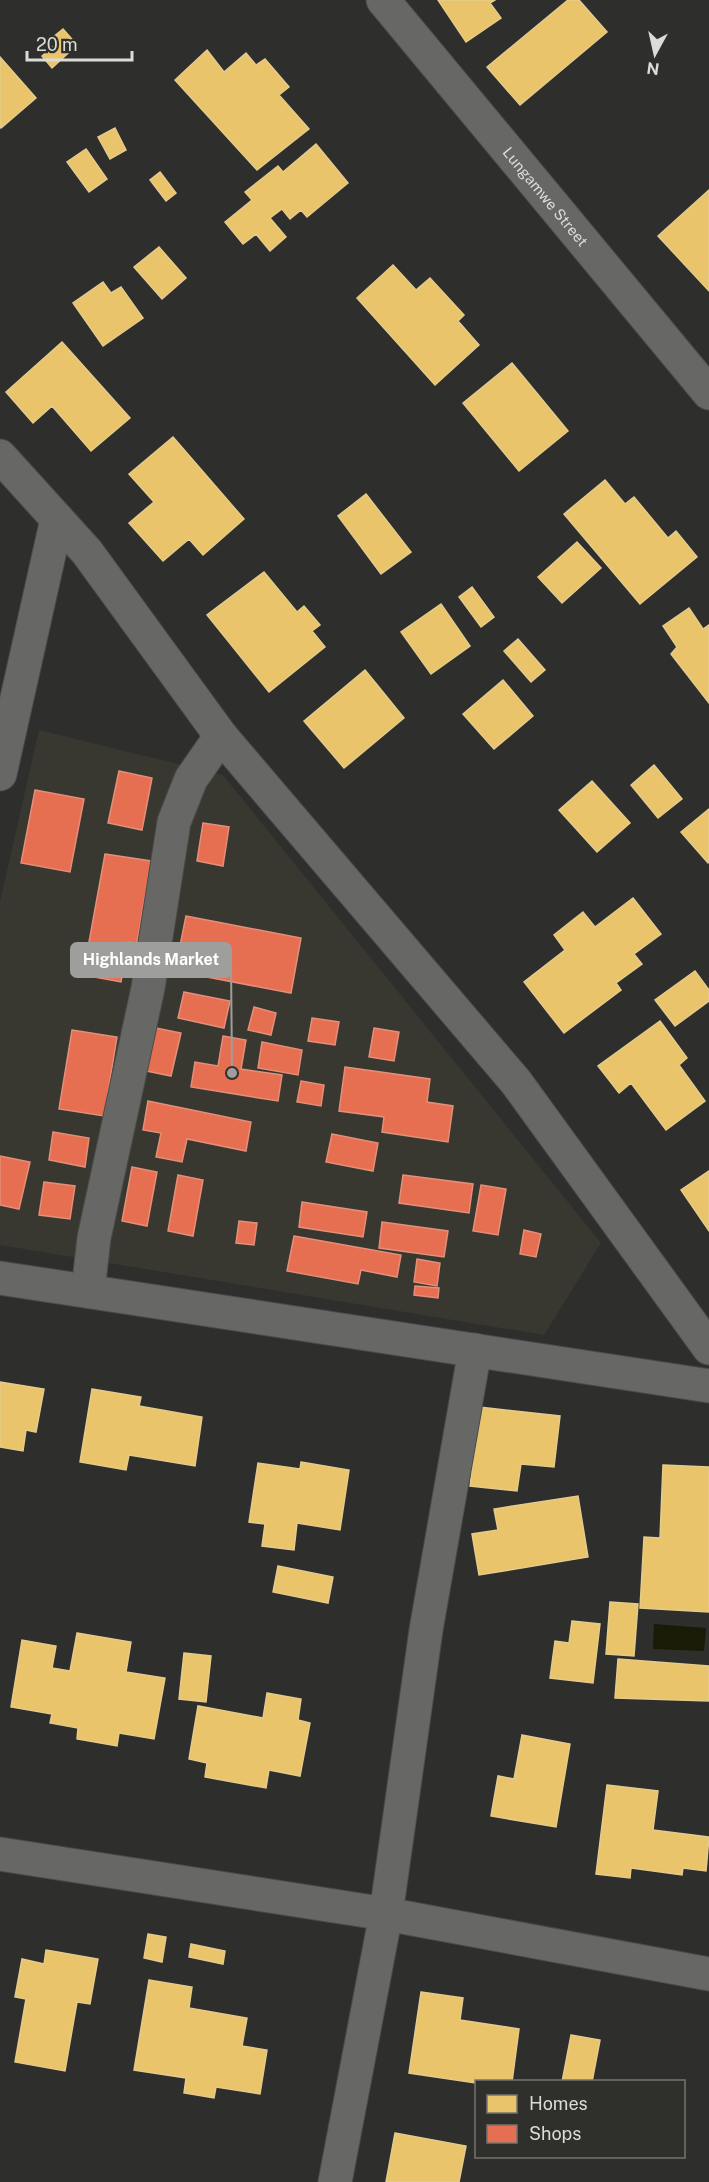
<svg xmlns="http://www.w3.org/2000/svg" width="709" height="2182" font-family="'Public Sans',sans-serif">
  <rect width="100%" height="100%" fill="#2e2e2d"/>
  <path fill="#383830" d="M 39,730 L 223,775 L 601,1243 L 544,1335 L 0,1245 L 0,902 Z"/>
  <path fill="#191b06" d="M 654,1624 L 706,1628 L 704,1651 L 653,1649 Z"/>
  <path fill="#e9c46a" stroke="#e5cb8b" stroke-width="1.5" d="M 438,0 L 495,0 L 490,3 L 501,18 L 466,42 Z
    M 568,0 L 579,0 L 607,32 L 520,105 L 487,67 Z
    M 63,29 L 77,45 L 52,68 L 42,56 L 57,43 L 52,38 Z
    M 207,50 L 224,72 L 246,53 L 256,65 L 265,59 L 289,87 L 279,95 L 309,129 L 257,170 L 175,80 Z
    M 0,57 L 36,98 L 1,128 L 0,126 Z
    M 115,128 L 126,150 L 110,159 L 98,137 Z
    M 316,144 L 348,183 L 307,217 L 301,210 L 290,219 L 282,209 L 270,218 L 286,237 L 270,251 L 256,234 L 243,244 L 225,222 L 252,200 L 245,192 L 278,166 L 283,172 Z
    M 86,149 L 107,179 L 89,192 L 67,162 Z
    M 160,172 L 176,193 L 166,201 L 150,180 Z
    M 709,190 L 709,291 L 658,236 Z
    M 159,247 L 186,278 L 162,299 L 134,267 Z
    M 393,265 L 416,290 L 430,278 L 464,315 L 458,321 L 479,345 L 435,385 L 357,298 Z
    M 103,282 L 111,293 L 121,287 L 143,318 L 103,346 L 73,303 Z
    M 62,342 L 130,418 L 91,451 L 52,406 L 33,423 L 6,392 Z
    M 512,363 L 568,431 L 519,471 L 463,403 Z
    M 173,437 L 244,519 L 203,555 L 189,539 L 163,561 L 129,523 L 154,502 L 129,474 Z
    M 605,480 L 625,504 L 634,497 L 668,538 L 676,531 L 697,557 L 640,604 L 564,514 Z
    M 366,494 L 411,552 L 381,574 L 338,516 Z
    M 577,542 L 601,568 L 562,603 L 538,577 Z
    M 264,572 L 297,612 L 304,606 L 320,625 L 312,631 L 325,647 L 269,692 L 207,615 Z
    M 472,587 L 494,617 L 481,627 L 459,597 Z
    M 441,604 L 470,646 L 431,674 L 401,632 Z
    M 689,608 L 703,629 L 709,625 L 709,703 L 671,654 L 677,647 L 663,626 Z
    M 518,639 L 545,670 L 531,682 L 504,651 Z
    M 365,670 L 404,718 L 344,768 L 304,721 Z
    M 503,680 L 533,716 L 494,749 L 463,714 Z
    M 654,765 L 682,799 L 658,818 L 631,785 Z
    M 592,781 L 630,823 L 597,852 L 559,810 Z
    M 709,809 L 709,862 L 708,863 L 681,832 Z
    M 633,898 L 661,934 L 634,954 L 642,964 L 616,983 L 621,990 L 564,1033 L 524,982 L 565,950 L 554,935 L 583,912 L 595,927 Z
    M 695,971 L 709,990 L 709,1001 L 675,1026 L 655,1000 Z
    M 660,1021 L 687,1058 L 679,1065 L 705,1101 L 666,1130 L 631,1083 L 619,1093 L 598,1066 Z
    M 709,1171 L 709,1231 L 681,1190 Z
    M 0,1382 L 44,1389 L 36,1432 L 26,1430 L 23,1451 L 0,1447 Z
    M 92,1389 L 141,1397 L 139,1406 L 202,1417 L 195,1466 L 129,1455 L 126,1470 L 80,1462 Z
    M 479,1407 L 560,1416 L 554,1467 L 521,1464 L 517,1491 L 470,1486 Z
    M 301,1462 L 349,1470 L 340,1530 L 297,1523 L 294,1550 L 262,1546 L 265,1524 L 249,1522 L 258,1463 L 300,1469 Z
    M 663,1465 L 709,1467 L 709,1612 L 640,1608 L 644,1537 L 660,1538 Z
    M 578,1496 L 588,1557 L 479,1575 L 472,1534 L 498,1530 L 494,1509 Z
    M 278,1566 L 333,1577 L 328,1603 L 273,1592 Z
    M 610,1602 L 638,1604 L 634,1656 L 606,1654 Z
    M 572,1621 L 600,1624 L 593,1683 L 550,1678 L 555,1641 L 569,1643 Z
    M 77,1633 L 131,1642 L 126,1672 L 165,1678 L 154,1739 L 119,1733 L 117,1746 L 77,1739 L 78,1728 L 50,1723 L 52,1714 L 11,1707 L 22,1640 L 56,1646 L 52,1668 L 70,1671 Z
    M 184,1653 L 211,1656 L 206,1702 L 179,1699 Z
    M 618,1659 L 709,1666 L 709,1701 L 615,1698 Z
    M 267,1693 L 301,1699 L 298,1720 L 310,1723 L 300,1776 L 269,1770 L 266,1788 L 205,1777 L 207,1763 L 189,1759 L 198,1706 L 263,1718 Z
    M 522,1735 L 570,1744 L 556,1827 L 491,1816 L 498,1776 L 514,1779 Z
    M 607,1785 L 658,1791 L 653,1830 L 709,1837 L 706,1871 L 683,1868 L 682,1875 L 631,1868 L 630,1878 L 596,1874 Z
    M 148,1934 L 166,1937 L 162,1962 L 144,1958 Z
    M 191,1944 L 225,1951 L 223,1964 L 189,1957 Z
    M 46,1950 L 98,1959 L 90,2004 L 77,2002 L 65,2071 L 15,2062 L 26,1999 L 15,1997 L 22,1959 L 44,1964 Z
    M 149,1980 L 192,1987 L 189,2008 L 247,2018 L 242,2046 L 267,2050 L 260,2094 L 216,2087 L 214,2098 L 184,2093 L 186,2078 L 134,2070 Z
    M 421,1992 L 463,1998 L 460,2020 L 519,2029 L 512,2082 L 476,2083 L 409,2073 Z
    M 571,2035 L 600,2040 L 592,2082 L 562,2082 Z
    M 395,2133 L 466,2146 L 459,2182 L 386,2182 Z"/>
  <path fill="#e76f51" stroke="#e38f7a" stroke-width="1.5" d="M 119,771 L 152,778 L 142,830 L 108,823 Z
    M 35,790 L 84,799 L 70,872 L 21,863 Z
    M 203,823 L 229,827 L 223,866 L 197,861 Z
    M 105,854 L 151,861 L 137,943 L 128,942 L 121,982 L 83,975 Z
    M 186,916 L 301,938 L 291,993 L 175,971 Z
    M 184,992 L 230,1001 L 224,1028 L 178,1018 Z
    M 254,1007 L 276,1013 L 271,1035 L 248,1030 Z
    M 312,1018 L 339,1022 L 335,1045 L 308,1041 Z
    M 156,1028 L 181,1033 L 171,1076 L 146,1071 Z
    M 374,1028 L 399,1032 L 394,1061 L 369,1057 Z
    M 72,1030 L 117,1037 L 104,1116 L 59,1109 Z
    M 223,1036 L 246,1040 L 241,1069 L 282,1075 L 278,1101 L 191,1087 L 195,1062 L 218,1066 Z
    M 262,1042 L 302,1050 L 298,1075 L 258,1068 Z
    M 345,1067 L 430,1079 L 427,1102 L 453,1106 L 448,1142 L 382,1132 L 384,1117 L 339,1111 Z
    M 301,1081 L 324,1085 L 321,1106 L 297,1102 Z
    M 148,1101 L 251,1122 L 246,1151 L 187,1139 L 182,1162 L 156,1157 L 161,1133 L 143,1130 Z
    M 53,1132 L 89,1138 L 85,1167 L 49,1160 Z
    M 332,1134 L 378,1143 L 373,1171 L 326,1162 Z
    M 0,1156 L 30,1162 L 19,1209 L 0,1205 Z
    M 132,1167 L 157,1172 L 147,1226 L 122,1221 Z
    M 178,1175 L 203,1180 L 193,1236 L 168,1231 Z
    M 403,1175 L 473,1184 L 469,1213 L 399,1203 Z
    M 44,1182 L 75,1186 L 70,1219 L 39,1215 Z
    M 481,1185 L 506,1189 L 498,1235 L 473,1231 Z
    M 302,1202 L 367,1212 L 363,1237 L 299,1227 Z
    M 239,1221 L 257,1223 L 254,1245 L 236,1243 Z
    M 382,1222 L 448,1231 L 444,1257 L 379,1248 Z
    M 524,1230 L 541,1234 L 536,1257 L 520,1254 Z
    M 294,1236 L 401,1255 L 397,1277 L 361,1270 L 358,1284 L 287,1271 Z
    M 417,1259 L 440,1263 L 437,1286 L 414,1282 Z
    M 415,1286 L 439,1288 L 438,1298 L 414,1295 Z"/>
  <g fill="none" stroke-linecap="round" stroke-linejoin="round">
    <defs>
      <g id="minor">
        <path id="s1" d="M 383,0 L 709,393"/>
        <path d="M 0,456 L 87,552 L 221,736 L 516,1082 L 709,1348"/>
        <path d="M 0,774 L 57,519"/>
        <path d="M 0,1278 L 709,1386"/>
        <path d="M 88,1291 L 94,1238 L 148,988 L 174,822 L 191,779 L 221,736"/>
        <path d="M 0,1854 L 386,1914 L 709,1974"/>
        <path d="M 335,2182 L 386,1914 L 426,1630 L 475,1350"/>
      </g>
    </defs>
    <use href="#minor" stroke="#4a4a49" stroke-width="35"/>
    <use href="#minor" stroke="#676766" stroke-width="33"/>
  </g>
  <g text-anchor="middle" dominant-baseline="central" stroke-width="6" stroke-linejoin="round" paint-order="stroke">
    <g font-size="15" fill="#dbdbd9" stroke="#2f2f2c">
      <text stroke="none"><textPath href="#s1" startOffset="255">Lungamwe Street</textPath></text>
    </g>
  </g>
  <path fill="none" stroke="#9e9e9d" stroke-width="2" d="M232 1073L231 960"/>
  <circle fill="#9e9e9d" stroke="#2f2f2c" stroke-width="2" cx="232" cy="1073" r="6"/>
  <rect fill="#9e9e9d" stroke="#9e9e9d" stroke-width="2" x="71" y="943" width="160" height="34" rx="6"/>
  <g font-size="16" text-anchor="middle" font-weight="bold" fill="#fff">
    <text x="151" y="965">Highlands Market</text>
  </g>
  <rect x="475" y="2080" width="210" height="78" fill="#2f2f2c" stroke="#747471" stroke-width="1.5"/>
  <rect x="487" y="2095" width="30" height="18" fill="#e9c46a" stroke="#747471" stroke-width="1.5"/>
  <text x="529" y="2110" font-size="18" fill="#dbdbd9">Homes</text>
  <rect x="487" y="2125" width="30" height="18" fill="#e76f51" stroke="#747471" stroke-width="1.5"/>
  <text x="529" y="2140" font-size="18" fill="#dbdbd9">Shops</text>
  <g transform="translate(655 54) rotate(188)" stroke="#2f2f2c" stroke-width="4.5" paint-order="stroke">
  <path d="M0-4.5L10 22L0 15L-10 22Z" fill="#dbdbd9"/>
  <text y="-9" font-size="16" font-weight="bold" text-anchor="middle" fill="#dbdbd9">N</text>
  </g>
  <path d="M27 51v9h105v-9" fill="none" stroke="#dbdbd9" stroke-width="3"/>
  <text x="36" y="51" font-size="18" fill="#dbdbd9" stroke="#2f2f2c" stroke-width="4.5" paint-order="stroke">20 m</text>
</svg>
